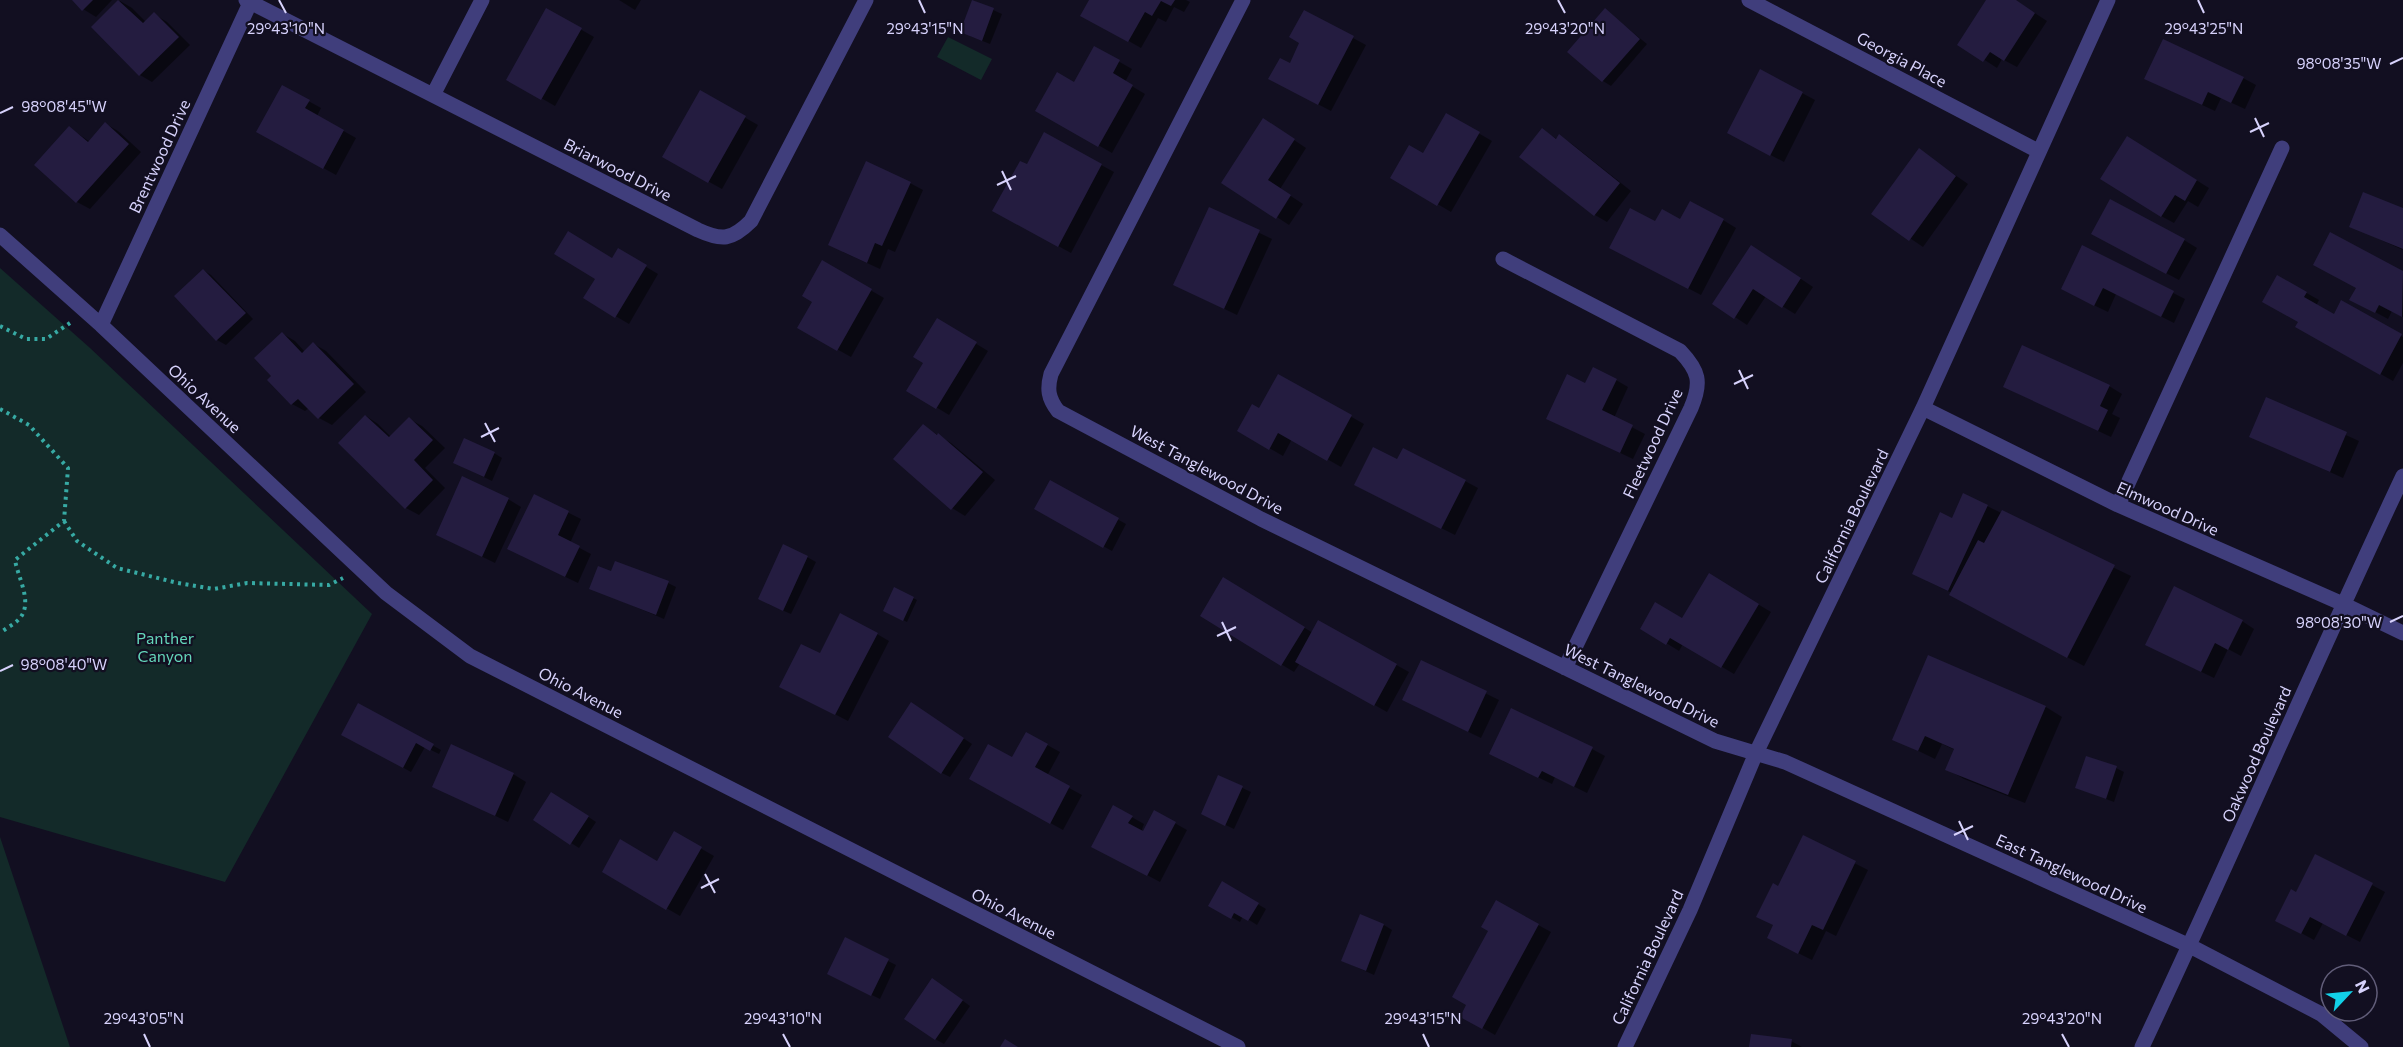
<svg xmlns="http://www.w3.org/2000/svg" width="2403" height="1047" font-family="Commissioner,sans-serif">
  <rect width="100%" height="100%" fill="#120f21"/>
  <path fill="#132a29" d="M 948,37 L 992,59 L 981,80 L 937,57 Z
    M 0,268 L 90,348 L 372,614 L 225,882 L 0,817 Z
    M 0,837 L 70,1047 L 0,1047 Z"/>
  <path fill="#0007" d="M 74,0 L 112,0 L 96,17 L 83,9 Z
    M 619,0 L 641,0 L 635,10 Z
    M 1091,0 L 1186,0 L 1190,2 L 1184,12 L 1174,7 L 1166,22 L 1158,18 L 1141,48 L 1083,15 Z
    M 1988,0 L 2015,0 L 2047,21 L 2017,67 L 2002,59 L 1997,68 L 1960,44 Z
    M 120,1 L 132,8 L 146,22 L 154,14 L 167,22 L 190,45 L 152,82 L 140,75 L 93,27 Z
    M 973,1 L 1002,14 L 990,44 L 970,36 Z
    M 547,10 L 594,37 L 555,106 L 508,79 Z
    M 1605,10 L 1647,44 L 1611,86 L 1603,81 Z
    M 1353,38 L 1366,45 L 1331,111 L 1283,86 L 1301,43 Z
    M 1095,48 L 1132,69 L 1125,82 L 1145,94 L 1112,153 L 1037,110 L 1074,84 Z
    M 2243,78 L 2256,85 L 2245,109 L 2221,98 L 2215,111 L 2159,85 Z
    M 283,87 L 321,108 L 317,116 L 356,138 L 336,175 L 258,132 Z
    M 700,92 L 758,125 L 722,189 L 664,157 Z
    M 1802,93 L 1815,100 L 1784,162 L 1742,140 Z
    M 1447,115 L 1492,141 L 1451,212 L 1392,177 L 1423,155 Z
    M 106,124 L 118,131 L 141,152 L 90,209 L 77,202 L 36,165 L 70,128 L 90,142 Z
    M 1276,128 L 1306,148 L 1280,189 L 1303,204 L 1289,225 L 1223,182 Z
    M 1542,130 L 1557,139 L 1559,136 L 1572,144 L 1631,191 L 1607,222 L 1595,215 Z
    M 1044,134 L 1114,172 L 1071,253 L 994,211 L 1027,166 Z
    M 2140,145 L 2209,188 L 2198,207 L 2188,201 L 2174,223 L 2161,216 Z
    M 1919,150 L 1968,184 L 1923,247 L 1873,213 Z
    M 910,183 L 923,190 L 895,252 L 888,249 L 880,269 L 843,252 Z
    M 1210,209 L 1272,239 L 1237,315 L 1175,285 Z
    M 2403,210 L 2403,250 L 2351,226 Z
    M 1723,220 L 1736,228 L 1701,295 L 1624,255 L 1656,223 Z
    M 2331,234 L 2403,273 L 2403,317 L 2392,311 L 2388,319 L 2364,306 L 2357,288 Z
    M 2184,240 L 2197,248 L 2179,280 L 2106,241 Z
    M 2083,247 L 2185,299 L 2174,323 L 2116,294 L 2108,312 L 2075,296 Z
    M 618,250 L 658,274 L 629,324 L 585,298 Z
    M 1764,254 L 1813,287 L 1795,314 L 1766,296 L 1747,325 L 1735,317 Z
    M 822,262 L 884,298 L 851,357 L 799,328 L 814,301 Z
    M 203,270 L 211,275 L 253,319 L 226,345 L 217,340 L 176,296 Z
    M 2278,277 L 2319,300 L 2316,306 L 2334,316 L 2342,302 L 2403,337 L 2403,363 L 2393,381 L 2297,327 L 2300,321 Z
    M 937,320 L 988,351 L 949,415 L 908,390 L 925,363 Z
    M 283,334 L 295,341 L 305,352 L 314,344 L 326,351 L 366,392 L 332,425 L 319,418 L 309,408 L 305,411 L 292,404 L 269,380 L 273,376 Z
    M 1279,376 L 1364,424 L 1341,467 L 1292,439 L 1283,456 L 1239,431 L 1260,410 Z
    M 1616,380 L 1628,387 L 1614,418 L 1645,434 L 1633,459 L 1561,425 L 1586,385 Z
    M 2109,386 L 2122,394 L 2112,414 L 2120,418 L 2111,437 L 2017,393 Z
    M 2267,399 L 2359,441 L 2343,478 L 2251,436 Z
    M 366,416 L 378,424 L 391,437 L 409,419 L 422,426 L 445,448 L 425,468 L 445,488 L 419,515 L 406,508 L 340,443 Z
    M 923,426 L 951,443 L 995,480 L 965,516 L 952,508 Z
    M 494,453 L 502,458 L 492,481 L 463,467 Z
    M 1398,461 L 1465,481 L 1478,488 L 1455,535 L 1369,492 Z
    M 1051,482 L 1126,524 L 1112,551 L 1036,509 Z
    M 535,496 L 581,519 L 570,543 L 591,554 L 578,583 L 522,556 Z
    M 508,499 L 521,507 L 495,563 L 450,541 Z
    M 1987,506 L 2131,576 L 2084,666 L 1968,605 L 1952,593 L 1927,581 L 1952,520 Z
    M 807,557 L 816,562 L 791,614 L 768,604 Z
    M 612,573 L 668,583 L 676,587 L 664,619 L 591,588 Z
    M 1709,575 L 1771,612 L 1734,674 L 1683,644 L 1679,651 L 1642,628 L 1682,620 Z
    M 1237,587 L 1313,633 L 1319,622 L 1409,672 L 1387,712 L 1300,663 L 1294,672 L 1202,616 Z
    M 895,589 L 917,600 L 907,622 L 885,611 Z
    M 2242,621 L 2254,629 L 2241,656 L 2228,649 L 2214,678 L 2160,652 Z
    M 877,634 L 889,641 L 848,721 L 794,693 L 821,656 Z
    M 1929,657 L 2046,707 L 2062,717 L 2025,803 L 1964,779 L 1947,769 L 1955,750 L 1942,744 L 1935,759 L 1894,739 Z
    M 1422,662 L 1499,700 L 1481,738 L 1417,707 Z
    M 359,705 L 441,750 L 439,754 L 425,747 L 411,772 L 343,734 Z
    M 920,709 L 972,744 L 950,777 L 942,773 Z
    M 1027,734 L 1060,752 L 1047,776 L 1082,795 L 1063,830 L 971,779 L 1013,759 Z
    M 1592,749 L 1605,756 L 1587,793 L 1555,777 L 1552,784 L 1503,761 Z
    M 2116,768 L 2124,772 L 2114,802 L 2077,788 Z
    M 513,774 L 526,782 L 508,822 L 434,786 Z
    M 1219,777 L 1251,792 L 1234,829 L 1211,818 Z
    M 560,798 L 596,822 L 579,848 L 535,820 Z
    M 1114,807 L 1144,824 L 1141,832 L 1143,833 L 1155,812 L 1187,830 L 1160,882 L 1106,853 Z
    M 674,833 L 714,856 L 680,916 L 604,872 L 657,862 Z
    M 1803,837 L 1868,870 L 1836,936 L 1826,931 L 1812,960 L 1782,945 L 1775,925 L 1779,887 Z
    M 1222,883 L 1266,909 L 1257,925 L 1243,916 L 1240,922 L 1210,905 Z
    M 2372,885 L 2385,892 L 2360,942 L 2323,923 L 2314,940 L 2290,927 L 2297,894 Z
    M 1496,902 L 1551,932 L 1495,1035 L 1462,1016 L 1468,1005 Z
    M 1384,925 L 1392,930 L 1374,975 L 1343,961 Z
    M 888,961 L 896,965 L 880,999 L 837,978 Z
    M 941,985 L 970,1006 L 944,1044 L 935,1039 Z
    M 1791,1041 L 1802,1047 L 1751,1047 Z"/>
  <path fill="#241c40" d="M 72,0 L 93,0 L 82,11 Z
    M 118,0 L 143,23 L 154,12 L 179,37 L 139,76 L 91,27 Z
    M 972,0 L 994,8 L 982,41 L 960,32 Z
    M 1089,0 L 1175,0 L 1171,6 L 1161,1 L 1152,16 L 1145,12 L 1128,42 L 1080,16 Z
    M 1986,0 L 2016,0 L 2035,13 L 2004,61 L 1990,52 L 1983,62 L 1957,45 Z
    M 546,8 L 582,28 L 541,100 L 506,80 Z
    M 1605,8 L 1640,39 L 1602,82 L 1567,52 Z
    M 1304,10 L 1354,36 L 1318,105 L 1268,79 L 1280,58 L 1290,63 L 1299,43 L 1289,37 Z
    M 2163,39 L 2244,77 L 2231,103 L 2208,92 L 2202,105 L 2144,79 Z
    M 1094,46 L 1120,60 L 1113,73 L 1133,85 L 1098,147 L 1035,111 L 1057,72 L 1074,82 Z
    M 1760,69 L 1803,92 L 1770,156 L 1727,133 Z
    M 282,85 L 310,100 L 305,108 L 344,130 L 323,169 L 256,132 Z
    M 700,90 L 746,116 L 708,183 L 662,157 Z
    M 1446,113 L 1480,132 L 1437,206 L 1390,178 L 1409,145 L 1423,153 Z
    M 1263,118 L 1295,139 L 1268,180 L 1291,195 L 1276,219 L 1221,183 Z
    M 105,122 L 129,144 L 76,203 L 34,165 L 69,126 L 88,142 Z
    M 1542,128 L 1556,139 L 1559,134 L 1620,183 L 1594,216 L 1519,157 Z
    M 1044,132 L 1102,164 L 1058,247 L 992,211 L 1020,161 L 1027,164 Z
    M 2127,136 L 2197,180 L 2185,201 L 2175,195 L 2161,217 L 2100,179 Z
    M 1919,148 L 1956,176 L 1909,241 L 1871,214 Z
    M 866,161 L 911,182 L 882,246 L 875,243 L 867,263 L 828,245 Z
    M 2363,192 L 2403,208 L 2403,249 L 2349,227 Z
    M 2110,199 L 2185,239 L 2166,274 L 2091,234 Z
    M 1690,201 L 1724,219 L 1688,289 L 1609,248 L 1630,208 L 1655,221 L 1662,209 L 1680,219 Z
    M 1209,207 L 1260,230 L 1224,309 L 1173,285 Z
    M 568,231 L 612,258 L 618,248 L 647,265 L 615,318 L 583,298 L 595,279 L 554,254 Z
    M 2330,232 L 2403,271 L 2402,317 L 2379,305 L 2375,313 L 2349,300 L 2356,288 L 2313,265 Z
    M 1751,245 L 1801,278 L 1782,308 L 1753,289 L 1734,319 L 1712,304 Z
    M 2082,245 L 2174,291 L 2161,317 L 2103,288 L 2094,306 L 2061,289 Z
    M 822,260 L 872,289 L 837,351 L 797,328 L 812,302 L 802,296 Z
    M 203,269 L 246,313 L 216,341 L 174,296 Z
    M 2277,275 L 2307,292 L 2304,297 L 2334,314 L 2341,300 L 2402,334 L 2380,375 L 2295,327 L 2298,322 L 2262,302 Z
    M 937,318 L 977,342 L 936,409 L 906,391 L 923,363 L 913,357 Z
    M 282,332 L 302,353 L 313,342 L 354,384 L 318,419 L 298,399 L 291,405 L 267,380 L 271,376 L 254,358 Z
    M 2022,345 L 2110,385 L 2100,406 L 2108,410 L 2098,431 L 2003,387 Z
    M 1593,367 L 1617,379 L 1602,410 L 1633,425 L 1620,453 L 1546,419 L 1567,374 L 1585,383 Z
    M 1278,374 L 1352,415 L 1327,461 L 1278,433 L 1269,450 L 1237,431 L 1252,404 L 1259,408 Z
    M 2266,397 L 2347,432 L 2330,472 L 2249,437 Z
    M 365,415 L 389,437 L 409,417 L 433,440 L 414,460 L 433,480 L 405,509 L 338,443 Z
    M 923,424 L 937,435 L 938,433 L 983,472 L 951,510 L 893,459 Z
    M 464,438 L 495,452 L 484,477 L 453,463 Z
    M 1373,447 L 1397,459 L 1403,448 L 1466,480 L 1441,529 L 1354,485 Z
    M 462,476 L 509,498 L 482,557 L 436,535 Z
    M 1050,480 L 1119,518 L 1103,548 L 1034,509 Z
    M 1963,493 L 1988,505 L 1948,591 L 1912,574 L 1940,512 L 1952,518 Z
    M 534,494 L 569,511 L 558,535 L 580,546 L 565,577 L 507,549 Z
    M 2002,510 L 2115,565 L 2067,658 L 1949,595 L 1978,540 L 1984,543 Z
    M 783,544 L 808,556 L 783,611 L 758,599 Z
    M 615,561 L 669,581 L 656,615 L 589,589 L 598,566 L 611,571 Z
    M 1709,573 L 1759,604 L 1721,668 L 1670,638 L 1666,645 L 1640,629 L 1655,602 L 1682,618 Z
    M 1223,577 L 1305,627 L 1281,666 L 1200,616 Z
    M 2174,586 L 2243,620 L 2228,650 L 2215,643 L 2201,672 L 2145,645 Z
    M 894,587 L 914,597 L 903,621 L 883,611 Z
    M 840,613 L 878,633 L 835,715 L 779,687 L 801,644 L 820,653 Z
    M 1318,620 L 1397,664 L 1374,706 L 1295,662 Z
    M 1928,655 L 2046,706 L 2008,795 L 1945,770 L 1954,749 L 1925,736 L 1918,751 L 1892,740 Z
    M 1421,660 L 1487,691 L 1468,732 L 1402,700 Z
    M 911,702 L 964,738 L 941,774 L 888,737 Z
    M 358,703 L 434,744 L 430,751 L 416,743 L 403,768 L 341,735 Z
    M 1511,708 L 1593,747 L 1574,787 L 1542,771 L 1538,778 L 1489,754 Z
    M 1026,732 L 1048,744 L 1035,767 L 1070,786 L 1050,824 L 969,779 L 988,744 L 1012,757 Z
    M 451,744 L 514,773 L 495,816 L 432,787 Z
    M 2086,756 L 2117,766 L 2106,799 L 2075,788 Z
    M 1218,775 L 1243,786 L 1225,826 L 1201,814 Z
    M 551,792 L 589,816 L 570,845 L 533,820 Z
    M 1113,805 L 1133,816 L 1128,823 L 1143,831 L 1154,810 L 1176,822 L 1147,876 L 1091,847 Z
    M 674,831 L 702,847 L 666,910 L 602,872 L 620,839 L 657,861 Z
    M 1803,835 L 1856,861 L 1823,930 L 1812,925 L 1798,954 L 1767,938 L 1773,925 L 1756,917 L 1773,883 L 1778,886 Z
    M 2315,854 L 2373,883 L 2346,936 L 2310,917 L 2301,934 L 2275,921 L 2291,889 L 2296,892 Z
    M 1222,881 L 1259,903 L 1248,921 L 1234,913 L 1231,919 L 1208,906 Z
    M 1496,900 L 1539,924 L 1482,1029 L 1460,1017 L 1466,1005 L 1452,997 L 1488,931 L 1481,927 Z
    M 1360,914 L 1384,924 L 1366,971 L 1341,961 Z
    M 845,937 L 889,959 L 871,996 L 827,974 Z
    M 932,978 L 963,1000 L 935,1040 L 904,1019 Z
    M 1751,1034 L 1792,1039 L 1791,1047 L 1749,1047 Z
    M 1005,1039 L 1018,1047 L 1000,1047 Z"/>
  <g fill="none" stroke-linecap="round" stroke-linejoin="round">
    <path stroke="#37aaa4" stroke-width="4" stroke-dasharray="3 4.5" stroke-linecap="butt" d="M 0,326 L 26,339 L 46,339 L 70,323
      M 0,409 L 29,425 L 68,468 L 64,521 L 15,560 C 18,578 33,602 20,618 C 15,624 6,628 0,633
      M 64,521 L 77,541 L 117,568 L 178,583 L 214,589 L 247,583 L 329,585 L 343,578"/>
    <path stroke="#403e7c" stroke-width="15" d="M 246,0 L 698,230 C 722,241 732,240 751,221 L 866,0
      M 1243,0 L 1051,374 C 1047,389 1048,398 1058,411 L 1261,519 L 1715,741 L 1785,762 L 2190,946 L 2321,1014 L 2361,1047
      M 1749,0 L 2038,151
      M 433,95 L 482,0
      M 0,235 L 101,325 L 386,593 L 470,656 L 1238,1047
      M 1503,259 L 1680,351 C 1699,371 1702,382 1691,408 L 1565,668
      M 101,325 L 250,3
      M 1923,408 L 2118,505 L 2343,604 L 2403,633
      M 2118,505 L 2282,148
      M 1625,1047 L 1690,910 L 1756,753 L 1923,408 L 2108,0
      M 2142,1047 C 2231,858 2314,665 2403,476"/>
  </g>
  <path fill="none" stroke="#d7d2fc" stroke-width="2" d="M 279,0 L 286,13M 919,0 L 925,13M 1558,0 L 1565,13M 2198,0 L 2204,13M 2390,64 L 2403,58M 0,113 L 13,107M 2255,118 L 2264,137M 2250,132 L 2269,123M 1002,171 L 1011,190M 997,185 L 1016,176M 1739,370 L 1748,389M 1734,384 L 1753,375M 485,423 L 495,442M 481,437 L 499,428M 1222,622 L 1231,641M 2390,622 L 2403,616M 1217,636 L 1236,627M 0,671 L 13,665M 1959,821 L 1968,840M 1954,835 L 1973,826M 705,874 L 715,893M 701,888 L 719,879M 144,1034 L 150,1047M 783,1034 L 790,1047M 1423,1034 L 1429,1047M 2062,1034 L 2069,1047"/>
  <g text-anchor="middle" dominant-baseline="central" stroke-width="4.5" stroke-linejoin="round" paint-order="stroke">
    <g font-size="16" fill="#d7d2fc" stroke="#120f21">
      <text transform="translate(1902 59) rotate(28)">Georgia Place</text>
      <text transform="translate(159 156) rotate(-65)">Brentwood Drive</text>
      <text transform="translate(618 169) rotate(27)">Briarwood Drive</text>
      <text transform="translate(205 398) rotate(43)">Ohio Avenue</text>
      <text transform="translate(1652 443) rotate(-65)">Fleetwood Drive</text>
      <text transform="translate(1207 469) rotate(28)">West Tanglewood Drive</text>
      <text transform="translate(2168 508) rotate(24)">Elmwood Drive</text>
      <text transform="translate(1851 516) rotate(-64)">California Boulevard</text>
      <text transform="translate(1642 685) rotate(26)">West Tanglewood Drive</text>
      <text transform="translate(581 692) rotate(27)">Ohio Avenue</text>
      <text transform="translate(2256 754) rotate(-66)">Oakwood Boulevard</text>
      <text transform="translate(2072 873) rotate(25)">East Tanglewood Drive</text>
      <text transform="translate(1014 913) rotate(27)">Ohio Avenue</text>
      <text transform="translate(1647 957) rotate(-65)">California Boulevard</text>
    </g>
    <g font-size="16" fill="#64d6ba" stroke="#120f21">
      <text x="165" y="637">Panther<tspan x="165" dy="18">Canyon</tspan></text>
    </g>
  </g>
  <g font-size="15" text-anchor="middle" fill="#d7d2fc" stroke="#120f21" stroke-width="4.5" stroke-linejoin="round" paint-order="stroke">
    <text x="286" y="34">29°43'10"N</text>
    <text x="925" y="34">29°43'15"N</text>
    <text x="1565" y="34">29°43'20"N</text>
    <text x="2204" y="34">29°43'25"N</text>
    <text x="2339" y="69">98°08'35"W</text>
    <text x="64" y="112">98°08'45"W</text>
    <text x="2339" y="628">98°08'30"W</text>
    <text x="64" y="670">98°08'40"W</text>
    <text x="144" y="1024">29°43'05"N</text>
    <text x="783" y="1024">29°43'10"N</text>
    <text x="1423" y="1024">29°43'15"N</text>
    <text x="2062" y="1024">29°43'20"N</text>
  </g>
  <g transform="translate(2349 993) rotate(64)"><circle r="28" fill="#120f21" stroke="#615d79" stroke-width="1.5"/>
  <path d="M0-4.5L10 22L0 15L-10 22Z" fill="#12d1e8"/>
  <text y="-9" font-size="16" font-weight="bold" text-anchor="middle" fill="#d7d2fc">N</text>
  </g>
</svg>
